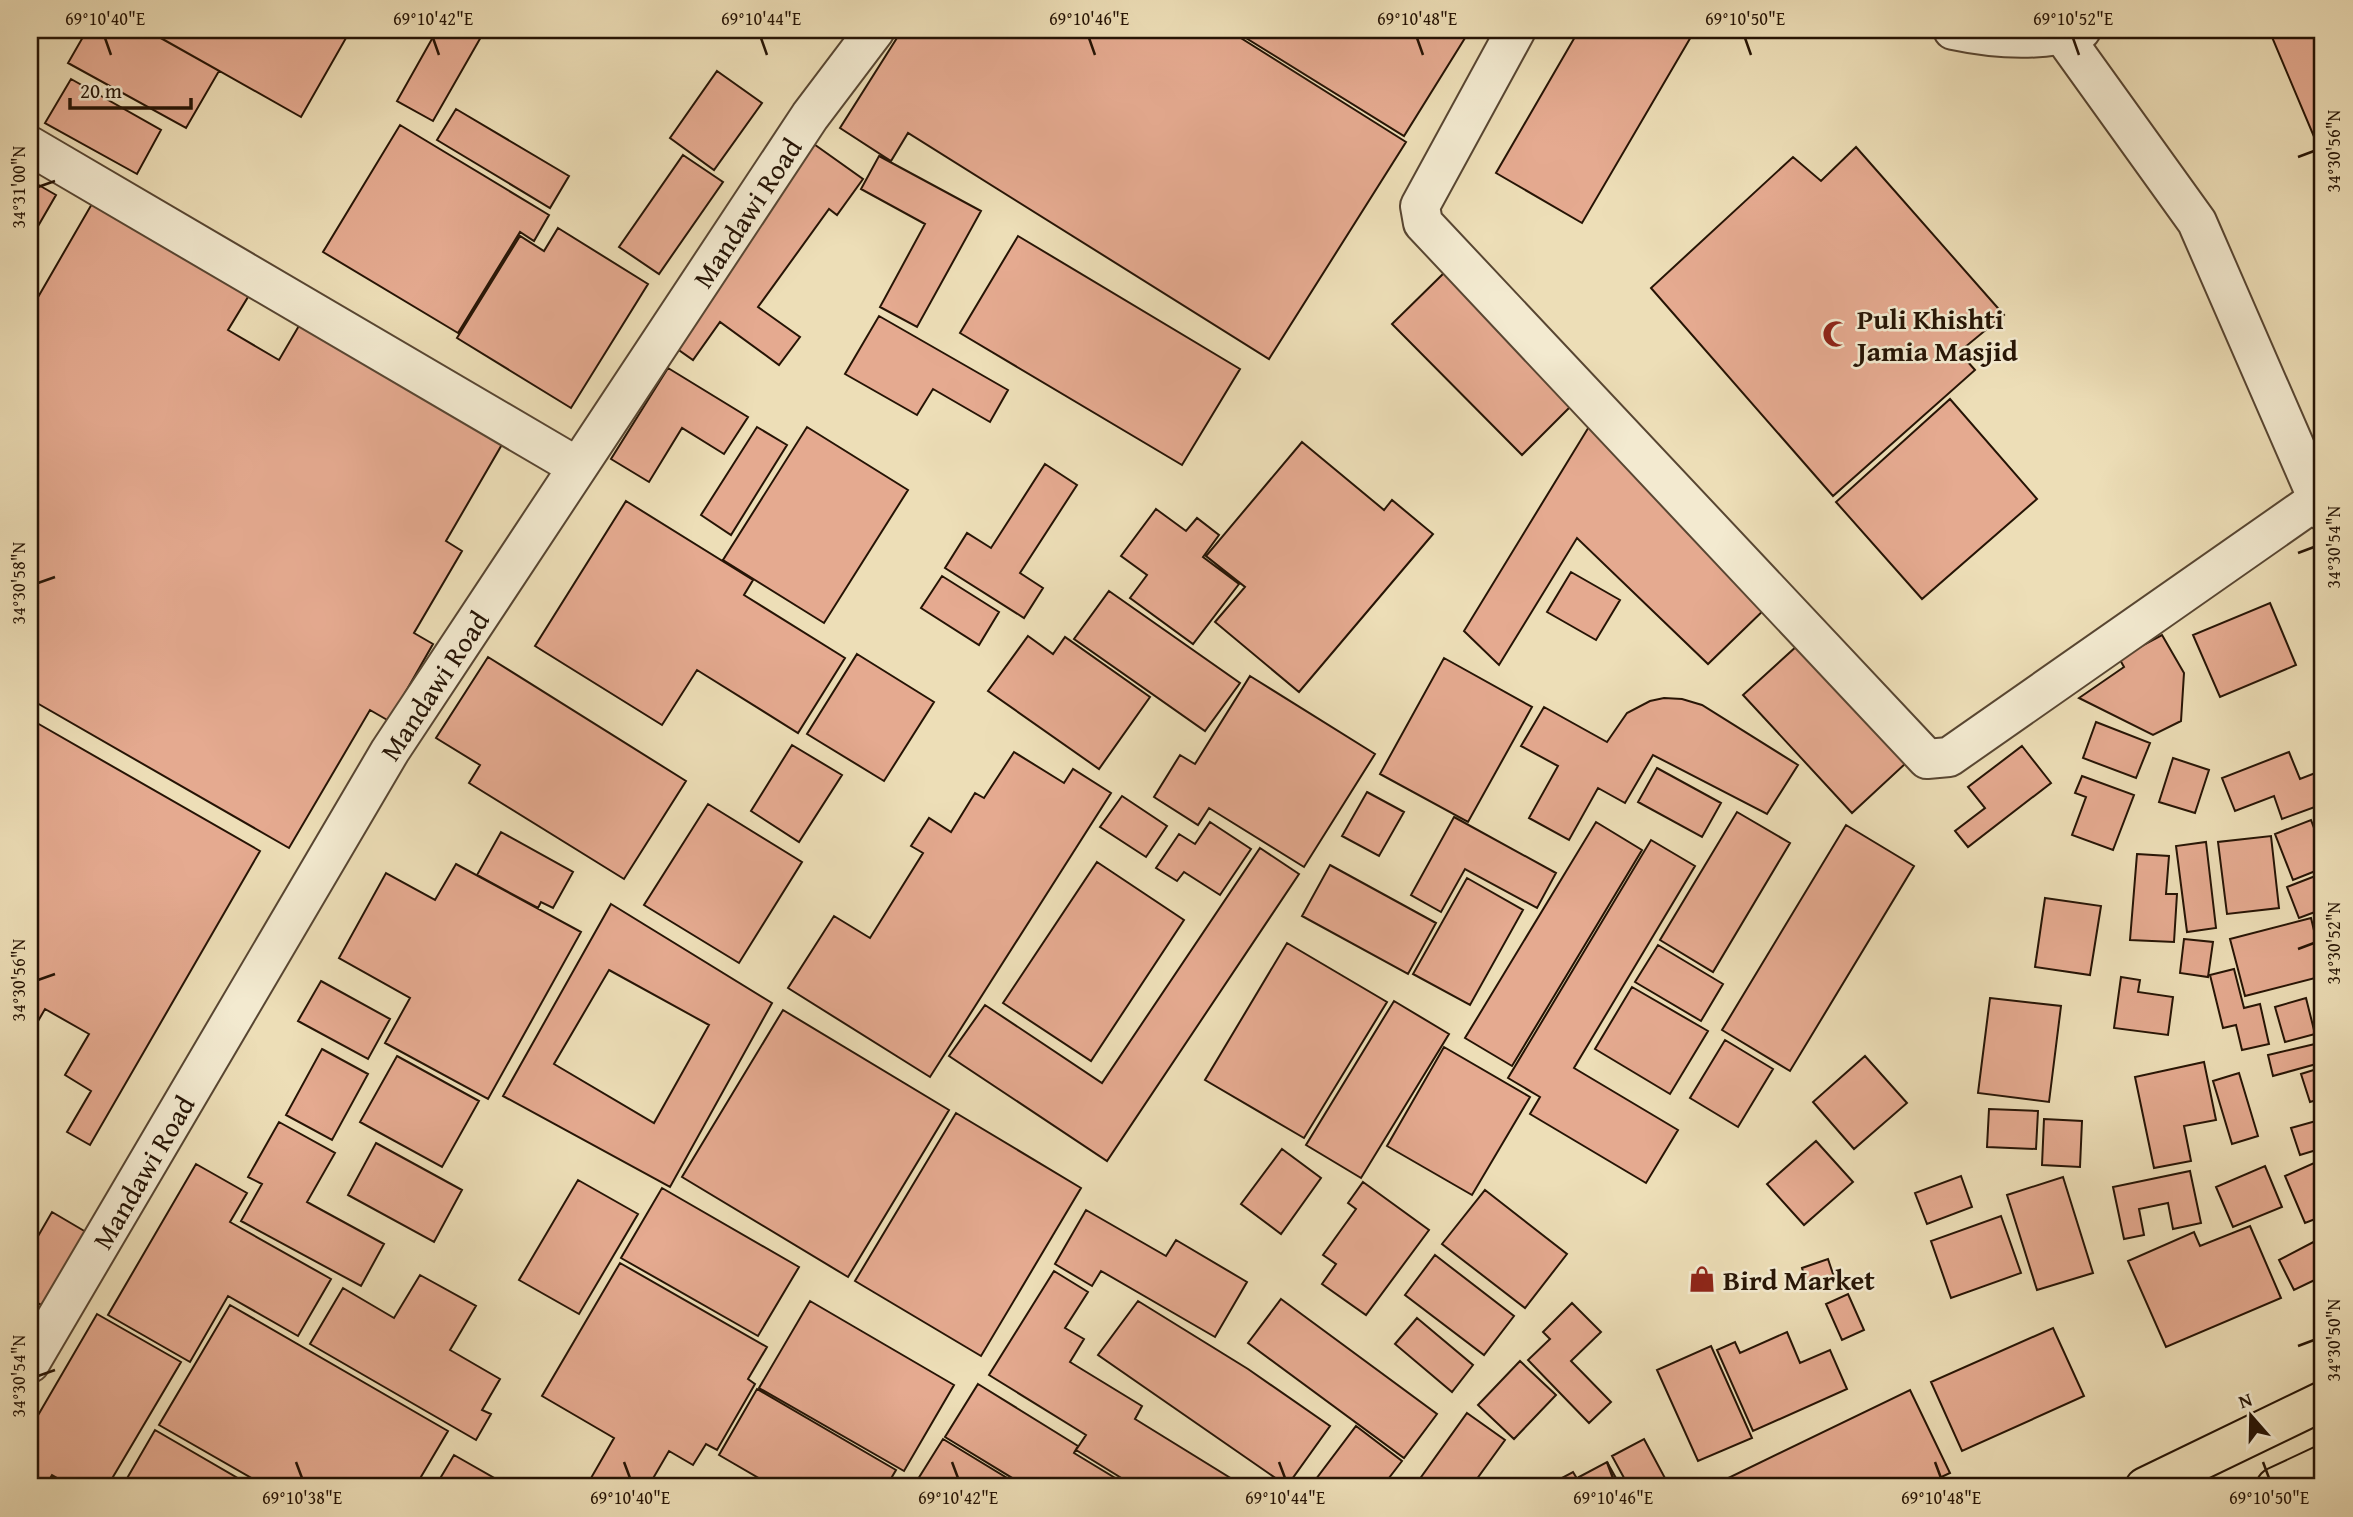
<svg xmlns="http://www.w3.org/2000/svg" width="2353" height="1517" font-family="'Gentium Book Plus',serif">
  <rect width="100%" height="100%" fill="#eddeb7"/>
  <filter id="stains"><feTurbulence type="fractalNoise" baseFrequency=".00286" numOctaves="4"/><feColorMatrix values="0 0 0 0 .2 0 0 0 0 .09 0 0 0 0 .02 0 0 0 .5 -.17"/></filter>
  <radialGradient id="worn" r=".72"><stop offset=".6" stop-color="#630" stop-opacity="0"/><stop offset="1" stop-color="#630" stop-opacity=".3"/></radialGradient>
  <path fill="#e5aa90" stroke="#261405" stroke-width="2" fill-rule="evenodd" d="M 87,30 L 146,30 L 219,71 L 186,128 L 68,63 Z
    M 147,30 L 348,30 L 350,31 L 301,117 Z
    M 437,30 L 485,30 L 433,121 L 397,101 Z
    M 902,30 L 1228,30 L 1406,142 L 1269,359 L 908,133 L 891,161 L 840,128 Z
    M 1233,30 L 1470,30 L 1404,136 Z
    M 1579,30 L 1695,30 L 1582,223 L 1496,173 Z
    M 2269,30 L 2323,30 L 2323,158 Z
    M 717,71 L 762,103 L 714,170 L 670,138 Z
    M 71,79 L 161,130 L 137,174 L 45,123 Z
    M 456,109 L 569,176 L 550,208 L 437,140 Z
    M 400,125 L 549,215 L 534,241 L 520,232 L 458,333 L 323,252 Z
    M 811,142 L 863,179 L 837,215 L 829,209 L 758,307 L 800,337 L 779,365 L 720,322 L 693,360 L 666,341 Z
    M 1856,147 L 2004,315 L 1959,352 L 1975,370 L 1833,496 L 1651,288 L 1793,157 L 1821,181 Z
    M 683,155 L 723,182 L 659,274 L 619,247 Z
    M 879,156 L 981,211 L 917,327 L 880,307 L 925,224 L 861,189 Z
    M 30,180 L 56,195 L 30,240 Z
    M 93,202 L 251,292 L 228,330 L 279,360 L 300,324 L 504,441 L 446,541 L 462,551 L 414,633 L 433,644 L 389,721 L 370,710 L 289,848 L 30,699 L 30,311 Z
    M 558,228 L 648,284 L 571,408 L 457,338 L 520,236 L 544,251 Z
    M 1018,236 L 1240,369 L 1182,465 L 960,333 Z
    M 1446,271 L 1576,401 L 1522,455 L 1392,324 Z
    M 879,316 L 1008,390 L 990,422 L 933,389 L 917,415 L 845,374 Z
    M 668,368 L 748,417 L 724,454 L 682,428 L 649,482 L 611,459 Z
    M 1950,399 L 2037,499 L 1922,599 L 1836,502 Z
    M 1590,425 L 1769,605 L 1708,664 L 1577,538 L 1499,665 L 1464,631 Z
    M 757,427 L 787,445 L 731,535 L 701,515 Z
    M 807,427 L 908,490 L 824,623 L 723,560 Z
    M 1302,442 L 1384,510 L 1392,500 L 1433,534 L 1299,692 L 1215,622 L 1245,587 L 1206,556 Z
    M 1045,464 L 1077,485 L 1020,573 L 1043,588 L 1024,618 L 945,568 L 967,533 L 991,548 Z
    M 626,501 L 753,580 L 744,595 L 845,658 L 798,733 L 697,670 L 662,725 L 535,646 Z
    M 1156,509 L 1186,531 L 1197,518 L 1219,535 L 1203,557 L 1239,584 L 1193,644 L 1130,598 L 1147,575 L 1121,556 Z
    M 1571,572 L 1620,600 L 1596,640 L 1547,612 Z
    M 942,576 L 999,612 L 979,645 L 921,608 Z
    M 1109,591 L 1240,683 L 1205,731 L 1074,639 Z
    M 2270,603 L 2296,665 L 2220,697 L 2193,635 Z
    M 2162,635 L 2184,673 L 2181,721 L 2153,735 L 2079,698 L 2124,667 L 2119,658 Z
    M 1028,636 L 1053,654 L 1065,637 L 1150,697 L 1099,769 L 988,691 Z
    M 1798,645 L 1906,763 L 1852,813 L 1743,695 Z
    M 857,654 L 934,702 L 884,781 L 807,734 Z
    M 488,657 L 686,781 L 624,879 L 469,783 L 480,765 L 436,738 Z
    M 1444,658 L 1532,707 L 1468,822 L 1380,774 Z
    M 1250,676 L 1375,754 L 1304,867 L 1209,808 L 1198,825 L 1154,797 L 1180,755 L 1195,764 Z
    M 1664,698 L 1682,699 L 1702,705 L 1798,765 L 1767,814 L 1653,755 L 1625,803 L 1598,788 L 1569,840 L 1529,818 L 1558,766 L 1521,746 L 1544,707 L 1607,742 L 1627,713 L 1650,701 Z
    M 30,719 L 260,851 L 90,1145 L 67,1132 L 91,1091 L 65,1075 L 89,1034 L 45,1009 L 30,1035 Z
    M 2096,722 L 2150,743 L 2136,778 L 2083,758 Z
    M 792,745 L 842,775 L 799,842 L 751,811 Z
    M 2022,746 L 2051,783 L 1968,847 L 1955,831 L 1985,808 L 1968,787 Z
    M 1014,752 L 1064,783 L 1073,769 L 1111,793 L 930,1077 L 788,988 L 834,916 L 870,938 L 923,853 L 911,846 L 929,818 L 951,832 L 975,793 L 984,798 Z
    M 2289,752 L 2300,779 L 2323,770 L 2323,804 L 2282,819 L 2274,796 L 2235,811 L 2222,778 Z
    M 2173,758 L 2209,770 L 2195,813 L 2159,802 Z
    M 1657,768 L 1721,803 L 1702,837 L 1638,802 Z
    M 2082,776 L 2134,795 L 2113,850 L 2072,835 L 2086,797 L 2075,793 Z
    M 1367,792 L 1404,812 L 1379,856 L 1342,836 Z
    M 1122,796 L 1167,826 L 1146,857 L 1100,827 Z
    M 708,804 L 802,862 L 739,963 L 644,905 Z
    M 1737,812 L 1790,843 L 1713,972 L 1660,940 Z
    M 1454,817 L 1556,873 L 1537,908 L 1465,869 L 1441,912 L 1411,895 Z
    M 2311,820 L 2323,852 L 2323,868 L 2293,880 L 2275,834 Z
    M 1210,822 L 1251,849 L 1220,895 L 1184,872 L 1177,881 L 1156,868 L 1179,834 L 1195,844 Z
    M 1596,822 L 1642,850 L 1512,1066 L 1465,1038 Z
    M 1846,825 L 1914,866 L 1790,1071 L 1722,1030 Z
    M 501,832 L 573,872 L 553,908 L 541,902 L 538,908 L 477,875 Z
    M 2271,836 L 2279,908 L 2227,914 L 2218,842 Z
    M 1651,840 L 1695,866 L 1574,1068 L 1678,1130 L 1646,1183 L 1530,1114 L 1540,1097 L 1508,1078 Z
    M 2206,842 L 2216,928 L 2187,932 L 2176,846 Z
    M 1260,848 L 1299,874 L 1107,1161 L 949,1056 L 985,1005 L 1102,1083 Z
    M 2137,854 L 2169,856 L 2166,894 L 2177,894 L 2174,942 L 2130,940 Z
    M 1097,862 L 1184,920 L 1091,1061 L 1003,1003 Z
    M 456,864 L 581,932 L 488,1099 L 385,1043 L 410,998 L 339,958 L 386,873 L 435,900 Z
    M 1330,865 L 1436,923 L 1408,974 L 1302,916 Z
    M 2323,873 L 2323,909 L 2299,918 L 2287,887 Z
    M 1467,878 L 1523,910 L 1470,1005 L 1413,974 Z
    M 2045,898 L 2101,906 L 2090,975 L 2035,967 Z
    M 611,904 L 772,1003 L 670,1187 L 503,1096 ZM 609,970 L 709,1025 L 654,1123 L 554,1064 Z
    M 2311,918 L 2318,947 L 2323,945 L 2323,976 L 2245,996 L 2230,939 Z
    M 2184,939 L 2213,942 L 2208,977 L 2180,973 Z
    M 1287,943 L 1387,1002 L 1304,1138 L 1205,1080 Z
    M 1658,945 L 1723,984 L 1701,1021 L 1635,982 Z
    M 2234,969 L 2244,1008 L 2260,1004 L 2269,1044 L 2242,1050 L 2236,1025 L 2223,1028 L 2210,975 Z
    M 2121,977 L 2140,980 L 2138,992 L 2173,997 L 2168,1035 L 2114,1028 Z
    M 321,981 L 390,1019 L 368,1059 L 298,1021 Z
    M 1632,987 L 1708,1031 L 1670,1094 L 1595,1049 Z
    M 2323,988 L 2323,1017 L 2315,991 Z
    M 1990,998 L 2061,1006 L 2049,1102 L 1978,1093 Z
    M 2306,998 L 2315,1034 L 2285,1042 L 2275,1007 Z
    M 1394,1001 L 1449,1034 L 1361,1178 L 1306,1145 Z
    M 783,1010 L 949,1110 L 848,1277 L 682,1177 Z
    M 1725,1040 L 1773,1069 L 1738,1127 L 1690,1098 Z
    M 2315,1044 L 2320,1063 L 2273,1076 L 2268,1055 Z
    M 1444,1047 L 1530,1097 L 1472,1195 L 1387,1146 Z
    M 322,1049 L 368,1074 L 332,1140 L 286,1115 Z
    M 397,1056 L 479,1101 L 442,1167 L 360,1122 Z
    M 1865,1056 L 1907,1103 L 1854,1149 L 1813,1102 Z
    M 2204,1062 L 2216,1120 L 2184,1126 L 2191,1161 L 2154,1168 L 2135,1077 Z
    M 2323,1067 L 2323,1098 L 2310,1102 L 2301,1074 Z
    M 2239,1073 L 2258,1136 L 2232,1144 L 2213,1081 Z
    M 1989,1109 L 2038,1111 L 2036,1149 L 1987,1147 Z
    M 956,1113 L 1081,1188 L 981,1356 L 855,1281 Z
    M 2044,1119 L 2082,1121 L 2080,1167 L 2042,1165 Z
    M 2323,1119 L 2323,1148 L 2300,1155 L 2291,1128 Z
    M 279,1122 L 335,1153 L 307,1202 L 384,1244 L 361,1286 L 241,1221 L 262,1184 L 248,1177 Z
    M 1816,1141 L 1853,1182 L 1804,1225 L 1767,1184 Z
    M 376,1143 L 462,1190 L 434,1242 L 348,1195 Z
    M 1282,1149 L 1321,1178 L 1281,1234 L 1241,1204 Z
    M 2323,1159 L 2323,1216 L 2305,1223 L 2285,1176 Z
    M 196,1164 L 247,1193 L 230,1222 L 331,1279 L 298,1336 L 228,1296 L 190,1362 L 108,1315 Z
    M 2265,1166 L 2282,1207 L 2233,1227 L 2216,1187 Z
    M 2190,1171 L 2201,1223 L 2173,1229 L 2168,1203 L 2139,1209 L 2144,1235 L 2124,1239 L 2113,1187 Z
    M 1961,1176 L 1972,1207 L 1927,1224 L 1915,1193 Z
    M 2063,1177 L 2093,1273 L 2037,1290 L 2007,1195 Z
    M 578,1180 L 638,1214 L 579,1314 L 519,1280 Z
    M 1363,1182 L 1429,1230 L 1366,1315 L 1322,1284 L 1336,1264 L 1323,1255 L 1356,1209 L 1348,1203 Z
    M 662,1188 L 799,1267 L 758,1336 L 621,1258 Z
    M 1485,1190 L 1567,1254 L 1525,1308 L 1442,1244 Z
    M 1086,1210 L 1166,1256 L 1176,1240 L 1247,1282 L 1215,1337 L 1101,1271 L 1092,1286 L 1055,1264 Z
    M 52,1212 L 86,1232 L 43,1306 L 30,1299 L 30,1250 Z
    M 2001,1216 L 2021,1273 L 1951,1298 L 1931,1241 Z
    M 2250,1226 L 2281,1298 L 2166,1347 L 2128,1261 L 2194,1232 L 2200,1246 Z
    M 2323,1237 L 2323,1276 L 2294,1290 L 2279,1260 Z
    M 1435,1255 L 1514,1316 L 1484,1355 L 1405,1295 Z
    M 1828,1259 L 1834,1277 L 1807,1285 L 1802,1268 Z
    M 620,1263 L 767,1347 L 748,1379 L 755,1384 L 717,1450 L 706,1444 L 693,1465 L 669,1451 L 648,1487 L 607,1487 L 591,1478 L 614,1438 L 542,1396 Z
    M 1054,1271 L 1088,1292 L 1065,1328 L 1084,1339 L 1070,1362 L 1142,1406 L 1135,1419 L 1245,1487 L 1136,1487 L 1076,1450 L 1086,1435 L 989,1375 Z
    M 420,1275 L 476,1306 L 450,1350 L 500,1379 L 482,1410 L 491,1414 L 476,1440 L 310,1344 L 343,1288 L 394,1318 Z
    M 1848,1294 L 1864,1330 L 1842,1340 L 1826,1304 Z
    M 1281,1299 L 1437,1414 L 1404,1458 L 1248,1343 Z
    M 810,1301 L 954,1385 L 904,1471 L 759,1388 Z
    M 1138,1301 L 1248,1369 L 1330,1426 L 1287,1486 L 1098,1355 Z
    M 1572,1303 L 1601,1332 L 1571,1361 L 1611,1402 L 1589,1423 L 1528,1360 L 1550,1339 L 1543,1332 Z
    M 230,1305 L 448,1431 L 415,1487 L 267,1487 L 159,1425 Z
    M 97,1314 L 181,1362 L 107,1487 L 73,1487 L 52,1475 L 45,1487 L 30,1487 L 30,1429 Z
    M 1417,1318 L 1473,1365 L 1452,1392 L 1395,1344 Z
    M 2053,1328 L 2084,1396 L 1962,1451 L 1931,1382 Z
    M 1787,1332 L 1800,1363 L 1830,1350 L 1847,1389 L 1753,1431 L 1717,1350 L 1735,1342 L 1740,1353 Z
    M 1711,1346 L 1752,1438 L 1698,1461 L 1657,1370 Z
    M 1520,1361 L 1556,1395 L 1514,1439 L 1478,1405 Z
    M 978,1384 L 1078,1446 L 1074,1453 L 1130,1487 L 1027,1487 L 945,1437 Z
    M 757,1389 L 896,1470 L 886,1487 L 774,1487 L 719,1455 Z
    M 1910,1390 L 1950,1473 L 1920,1487 L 1720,1487 L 1718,1483 Z
    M 1467,1413 L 1505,1440 L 1471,1487 L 1414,1487 Z
    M 1356,1426 L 1402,1461 L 1382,1487 L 1310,1487 Z
    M 155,1430 L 253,1487 L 122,1487 Z
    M 943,1439 L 1022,1487 L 913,1487 Z
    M 1644,1439 L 1666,1480 L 1652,1487 L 1629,1487 L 1612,1456 Z
    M 454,1455 L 510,1487 L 435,1487 Z
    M 1607,1462 L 1621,1487 L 1584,1487 L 1579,1477 Z
    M 1573,1472 L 1582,1487 L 1545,1487 Z"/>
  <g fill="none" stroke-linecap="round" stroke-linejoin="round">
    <defs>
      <g id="minor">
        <path d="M 1516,30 L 1420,206 L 1423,223 L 1927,759 L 1949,757 L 2318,499"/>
        <path d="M 1953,30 C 1995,39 2039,42 2081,30"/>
        <path d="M 2059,30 L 2197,222 L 2323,511"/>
        <path d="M 30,146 L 576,466"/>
        <path id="s1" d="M 30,1363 L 390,751 L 810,116 L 875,30"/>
      </g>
      <path id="major" d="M 2145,1487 L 2323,1401
        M 2276,1487 L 2323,1465"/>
    </defs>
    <use href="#minor" stroke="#584632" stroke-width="42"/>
    <use href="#major" stroke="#261405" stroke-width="42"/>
    <use href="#minor" stroke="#f3ead0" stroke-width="38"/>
    <use href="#major" stroke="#eddeb7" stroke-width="38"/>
  </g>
  <path fill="none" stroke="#261405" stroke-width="2.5" d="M 105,38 L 111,55M 433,38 L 439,55M 761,38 L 767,55M 1089,38 L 1095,55M 1417,38 L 1423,55M 1745,38 L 1751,55M 2073,38 L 2079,55M 2298,157 L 2314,151M 38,187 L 55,181M 2298,553 L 2314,547M 38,583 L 55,577M 2298,949 L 2314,943M 38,980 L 55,974M 2298,1346 L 2314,1340M 38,1376 L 55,1370M 296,1462 L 302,1478M 624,1462 L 630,1478M 952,1462 L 958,1478M 1279,1462 L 1285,1478M 1607,1462 L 1613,1478M 1935,1462 L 1941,1478M 2263,1462 L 2269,1478"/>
  <defs>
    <symbol id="mosque-bare" viewBox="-9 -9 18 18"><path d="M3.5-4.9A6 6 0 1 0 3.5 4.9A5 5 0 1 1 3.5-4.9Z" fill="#8f2418" stroke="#f3ead0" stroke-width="2.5" paint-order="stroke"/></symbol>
    <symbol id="shop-bare" viewBox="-9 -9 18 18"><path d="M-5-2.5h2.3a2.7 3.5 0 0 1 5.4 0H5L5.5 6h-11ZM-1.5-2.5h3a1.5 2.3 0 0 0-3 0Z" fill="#8f2418" stroke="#f3ead0" stroke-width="2.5" paint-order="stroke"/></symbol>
  </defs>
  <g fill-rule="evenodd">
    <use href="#mosque-bare" x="1817" y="315" width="38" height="38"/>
    <use href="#shop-bare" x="1683" y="1260" width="38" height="38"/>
  </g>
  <g text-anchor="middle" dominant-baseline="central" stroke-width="5" stroke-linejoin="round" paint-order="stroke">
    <g font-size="28" fill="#261405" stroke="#f3ead0">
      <text stroke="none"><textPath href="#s1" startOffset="1356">Mandawi Road</textPath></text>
      <text stroke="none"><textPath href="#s1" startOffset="789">Mandawi Road</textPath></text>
      <text stroke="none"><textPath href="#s1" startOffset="222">Mandawi Road</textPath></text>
    </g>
    <g font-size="28" font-weight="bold" fill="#261405" stroke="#f3ead0" text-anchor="start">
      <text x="1857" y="318">Puli Khishti<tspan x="1857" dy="32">Jamia Masjid</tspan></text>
      <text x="1723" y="1279">Bird Market</text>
    </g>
  </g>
  <rect width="2353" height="1517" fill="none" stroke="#eddeb7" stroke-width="77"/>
  <g transform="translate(2251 1416) rotate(340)" stroke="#f3ead0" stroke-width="5" paint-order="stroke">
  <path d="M0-5L12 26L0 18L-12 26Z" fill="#261405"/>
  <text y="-10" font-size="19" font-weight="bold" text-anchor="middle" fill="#261405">N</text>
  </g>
  <path d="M70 98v10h121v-10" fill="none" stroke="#261405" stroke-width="3.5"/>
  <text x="80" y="98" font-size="21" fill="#261405" stroke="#f3ead0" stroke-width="5" paint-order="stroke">20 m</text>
  <rect x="38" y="38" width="2276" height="1440" fill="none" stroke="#261405" stroke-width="2.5"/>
  <g font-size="18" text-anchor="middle" fill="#261405">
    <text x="105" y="25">69°10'40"E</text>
    <text x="433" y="25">69°10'42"E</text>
    <text x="761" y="25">69°10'44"E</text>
    <text x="1089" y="25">69°10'46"E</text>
    <text x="1417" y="25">69°10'48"E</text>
    <text x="1745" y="25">69°10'50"E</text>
    <text x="2073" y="25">69°10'52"E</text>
    <text transform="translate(2334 151) rotate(-90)" y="6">34°30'56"N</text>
    <text transform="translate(19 187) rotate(-90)" y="6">34°31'00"N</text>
    <text transform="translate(2334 547) rotate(-90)" y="6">34°30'54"N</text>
    <text transform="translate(19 583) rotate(-90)" y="6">34°30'58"N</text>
    <text transform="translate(2334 943) rotate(-90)" y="6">34°30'52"N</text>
    <text transform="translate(19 980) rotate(-90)" y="6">34°30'56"N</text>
    <text transform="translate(2334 1340) rotate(-90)" y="6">34°30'50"N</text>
    <text transform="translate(19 1376) rotate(-90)" y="6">34°30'54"N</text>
    <text x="302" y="1504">69°10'38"E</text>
    <text x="630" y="1504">69°10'40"E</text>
    <text x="958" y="1504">69°10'42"E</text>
    <text x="1285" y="1504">69°10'44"E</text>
    <text x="1613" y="1504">69°10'46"E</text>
    <text x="1941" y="1504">69°10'48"E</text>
    <text x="2269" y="1504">69°10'50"E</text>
  </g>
  <rect width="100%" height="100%" filter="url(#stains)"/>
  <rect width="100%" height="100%" fill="url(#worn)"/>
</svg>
